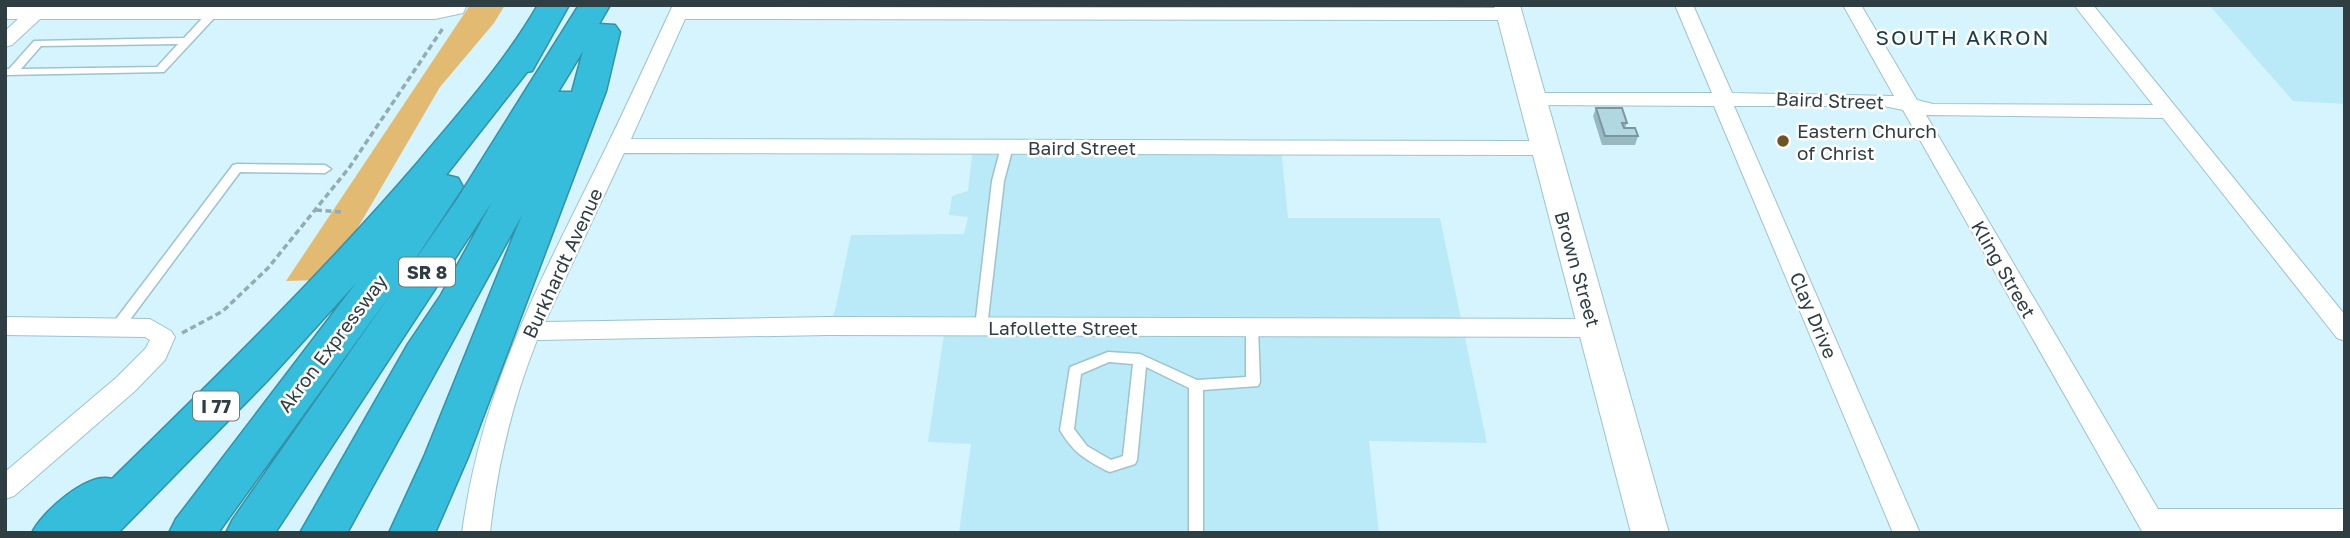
<svg xmlns="http://www.w3.org/2000/svg" width="2350" height="538" font-family="'Golos Text',sans-serif">
  <rect width="100%" height="100%" fill="#d6f4fd"/>
  <path fill="#baeaf8" d="M 2209,5 L 2345,5 L 2345,104 L 2293,101 Z
    M 973,147 L 1281,147 L 1288,218 L 1440,218 L 1487,443 L 1369,441 L 1379,533 L 959,533 L 971,444 L 928,442 L 945,327 L 828,326 L 835,311 L 851,235 L 964,234 L 968,217 L 949,215 L 952,196 L 968,191 Z"/>
  <path fill="#e2ba72" d="M 470,5 L 505,5 L 494,23 L 440,87 L 357,229 L 317,280 L 286,281 Z"/>
  <g fill="none" stroke-linecap="round" stroke-linejoin="round">
    <defs>
      <path id="lane" d="M 213,10 L 218,13 L 217,15 L 164,72 L 5,75 L 5,69 L 9,69 L 34,41 L 184,38 L 209,11 ZM 178,44 L 157,67 L 21,69 L 41,46 Z
        M 1007,143 L 1013,147 L 1004,181 L 987,327 L 986,330 L 976,330 L 975,327 L 992,181 L 1001,147 Z
        M 237,164 L 325,165 L 331,169 L 325,173 L 240,172 L 123,329 L 113,329 L 112,326 L 113,323 L 233,165 Z
        M 1252,322 L 1257,324 L 1258,327 L 1260,382 L 1258,386 L 1203,390 L 1203,533 L 1189,533 L 1189,388 L 1146,367 L 1137,460 L 1135,464 L 1110,472 L 1105,470 C 1083,458 1073,452 1060,430 L 1070,367 L 1108,352 L 1140,354 L 1197,380 L 1246,377 L 1246,327 L 1247,324 ZM 1109,362 L 1133,364 L 1123,456 L 1111,460 L 1087,446 L 1074,429 L 1081,374 Z"/>
      <path id="street" d="M 32,5 L 47,7 L 467,5 L 463,13 L 435,19 L 40,19 L 12,45 L 5,47 L 5,31 L 18,19 L 5,19 L 5,7 Z
        M 673,5 L 691,5 L 690,7 L 1509,8 L 1518,14 L 1509,20 L 685,19 L 631,139 L 1546,141 L 1553,143 L 1556,148 L 1553,153 L 1546,155 L 624,153 L 545,322 L 828,317 L 1595,319 L 1603,322 L 1607,328 L 1603,334 L 1595,337 L 828,335 L 537,340 C 512,403 497,466 490,533 L 462,533 C 481,392 536,289 598,164 C 624,112 648,58 673,5 Z
        M 1675,5 L 1693,5 L 1732,93 L 1894,96 L 1843,5 L 1861,5 L 1917,100 L 1933,104 L 2153,105 L 2074,5 L 2093,5 L 2345,315 L 2345,341 L 2337,338 L 2163,118 L 1926,115 L 2158,509 L 2345,509 L 2345,531 L 2143,533 L 1903,110 L 1884,106 L 1734,106 L 1920,533 L 1893,533 L 1714,106 L 1533,105 L 1526,103 L 1523,99 L 1526,95 L 1533,93 L 1712,93 Z
        M 5,317 L 150,319 L 171,331 L 175,337 L 165,360 L 135,391 L 14,496 L 5,499 L 5,472 L 117,377 L 146,348 L 150,340 L 145,337 L 5,335 Z"/>
      <path id="secondary" d="M 1494,5 L 1520,5 L 1669,533 L 1631,533 Z"/>
      <path id="highway" d="M 538,5 L 569,5 L 532,71 L 527,72 L 446,175 L 458,178 L 463,187 L 402,279 L 456,201 L 579,5 L 610,5 L 599,24 L 615,25 L 620,32 L 606,91 L 468,457 L 435,533 L 389,533 L 424,457 L 522,215 L 347,533 L 300,533 L 408,344 L 441,295 L 492,202 L 275,533 L 226,533 L 233,519 L 395,288 L 218,533 L 169,533 L 176,519 L 356,283 L 268,380 L 118,533 L 32,533 C 42,512 88,471 112,479 C 217,376 322,274 419,161 C 461,111 505,62 538,5 ZM 583,51 L 572,92 L 558,92 Z"/>
    </defs>
    <use href="#lane" stroke="#9dc3cd" stroke-width="3"/>
    <use href="#street" stroke="#9dc3cd" stroke-width="2"/>
    <use href="#secondary" stroke="#9dc3cd" stroke-width="2"/>
    <use href="#highway" stroke="#3491a6" stroke-width="3"/>
    <path stroke="#93abb2" stroke-width="3.5" stroke-dasharray="6 3.5" stroke-linecap="butt" d="M 316,210 L 342,212
      M 182,333 L 223,311 L 268,268 L 349,168 L 443,28"/>
    <use href="#lane" fill="#fff" fill-rule="evenodd"/>
    <use href="#street" fill="#fff" fill-rule="evenodd"/>
    <use href="#secondary" fill="#fff" fill-rule="evenodd"/>
    <use href="#highway" fill="#36bddc" fill-rule="evenodd"/>
  </g>
  <path fill="#98b9c2" d="M 1596,108 L 1627,123 L 1625,128 L 1638,136 L 1635,145 L 1602,145 L 1593,116 Z"/>
  <path fill="#b1d7e2" stroke="#7c969e" stroke-width="2" d="M 1596,108 L 1622,108 L 1627,123 L 1622,123 L 1624,128 L 1635,128 L 1638,136 L 1605,136 Z"/>
  <circle fill="#6d5425" stroke="#fff" stroke-width="2.5" cx="1783" cy="141" r="7"/>
  <g text-anchor="middle" dominant-baseline="central" stroke-width="5" stroke-linejoin="round" paint-order="stroke">
    <g fill="#fff" stroke="#6d787b" stroke-width="2">
      <rect x="399" y="257.5" width="56" height="29" rx="5"/>
      <rect x="193" y="391.5" width="46" height="29" rx="5"/>
    </g>
    <g font-size="18" font-weight="bold" fill="#2f3e43">
      <text x="427" y="272">SR 8</text>
      <text x="216" y="406">I 77</text>
    </g>
    <g font-size="19" fill="#2f3e43" stroke="#fff">
      <text transform="translate(1830 100) rotate(2)">Baird Street</text>
      <text x="1082" y="147">Baird Street</text>
      <text transform="translate(562 263) rotate(-65)">Burkhardt Avenue</text>
      <text transform="translate(1578 269) rotate(74)">Brown Street</text>
      <text transform="translate(2004 269) rotate(60)">Kling Street</text>
      <text transform="translate(1814 315) rotate(67)">Clay Drive</text>
      <text x="1063" y="327">Lafollette Street</text>
      <text transform="translate(332 343) rotate(-53)">Akron Expressway</text>
    </g>
    <g font-size="19" fill="#2f3e43" stroke="#fff" text-anchor="start">
      <text x="1797" y="130">Eastern Church<tspan x="1797" dy="22">of Christ</tspan></text>
    </g>
    <g font-size="21" letter-spacing="2" fill="#1a3c45" stroke="#fff">
      <text x="1963" y="37">SOUTH AKRON</text>
    </g>
  </g>
  <rect width="2350" height="538" fill="none" stroke="#2f3e43" stroke-width="14"/>
</svg>
